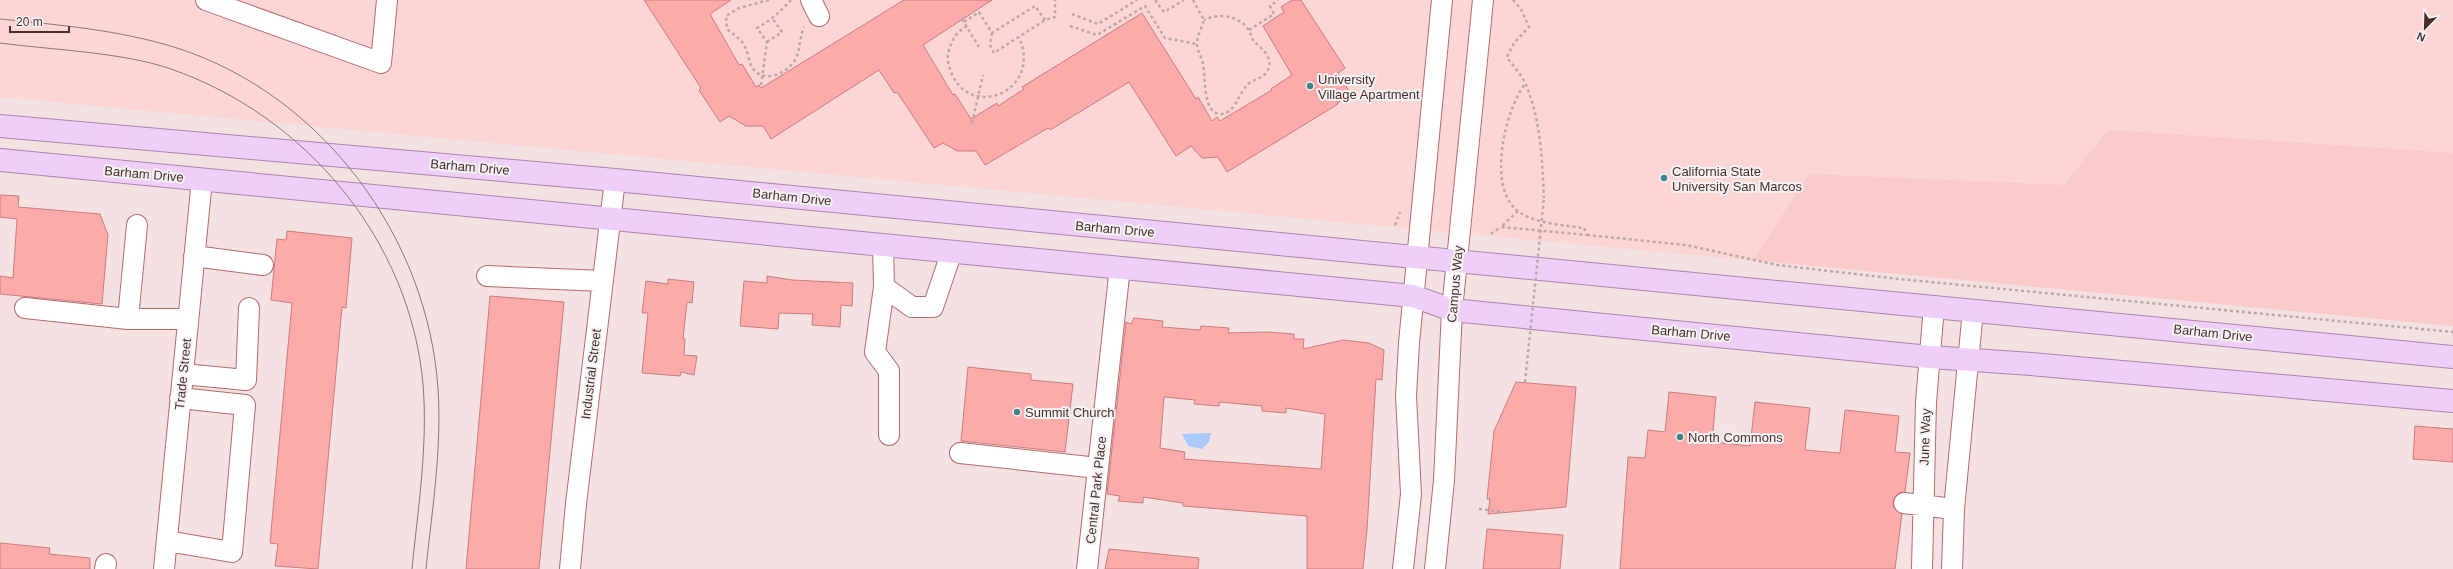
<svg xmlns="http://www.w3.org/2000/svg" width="2453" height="569" font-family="Arial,sans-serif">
  <rect width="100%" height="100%" fill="#f4e2e2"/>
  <path fill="#fcd5d5" d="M 0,0 L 2453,0 L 2453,326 L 0,97 Z"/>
  <path fill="#f9cbcb" d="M 2108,130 L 2453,153 L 2453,326 L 1753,260 L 1809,174 L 2064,185 Z"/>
  <path fill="#aac9fb" d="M 1211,433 L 1209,442 L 1202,449 L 1188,446 L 1182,434 Z"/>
  <path fill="#fcaaaa" stroke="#ca7c7d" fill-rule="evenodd" d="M 644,0 L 731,0 L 710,14 L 739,65 L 742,64 L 756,87 L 759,85 L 761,88 L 904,0 L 992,0 L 923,45 L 953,95 L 955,94 L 971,119 L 997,103 L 998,106 L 1024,89 L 1022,87 L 1142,13 L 1196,99 L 1198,97 L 1212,121 L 1217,117 L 1220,121 L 1272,90 L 1271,89 L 1292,75 L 1263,26 L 1284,12 L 1281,7 L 1292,0 L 1301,0 L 1345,68 L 1338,73 L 1351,94 L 1337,103 L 1338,104 L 1227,172 L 1218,157 L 1202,158 L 1191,146 L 1176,156 L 1129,82 L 1050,130 L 1048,128 L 985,165 L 976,151 L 957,151 L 943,143 L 934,148 L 897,92 L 894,93 L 879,70 L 771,139 L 763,126 L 746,126 L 729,116 L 720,122 L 699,90 L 701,88 Z
    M 0,195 L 19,196 L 18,207 L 100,214 L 108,235 L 102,304 L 0,294 L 0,276 L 13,278 L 17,219 L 0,217 Z
    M 287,231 L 352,238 L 346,308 L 342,307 L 318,569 L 275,566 L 278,544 L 270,543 L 292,303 L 271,300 L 277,239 L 286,240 Z
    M 767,276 L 792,280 L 853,283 L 852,306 L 841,305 L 840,327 L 812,325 L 813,314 L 779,313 L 778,329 L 740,326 L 744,281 L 767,283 Z
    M 668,279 L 694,282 L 692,303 L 687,302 L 683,339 L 685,339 L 684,355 L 697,356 L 694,375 L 681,372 L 680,376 L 642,373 L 648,313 L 642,313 L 646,281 L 668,284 Z
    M 490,296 L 564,302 L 539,569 L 466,569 Z
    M 1134,318 L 1163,321 L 1162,327 L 1200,330 L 1201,326 L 1229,328 L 1228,333 L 1267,332 L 1294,334 L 1294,339 L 1304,339 L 1303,349 L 1343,340 L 1369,343 L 1384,350 L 1382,380 L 1376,379 L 1367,530 L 1363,569 L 1307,569 L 1307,516 L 1183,506 L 1183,503 L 1143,497 L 1143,503 L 1118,501 L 1120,496 L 1107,494 L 1126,322 L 1131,324 ZM 1164,397 L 1195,400 L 1194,404 L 1219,406 L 1220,402 L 1262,406 L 1262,411 L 1286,413 L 1286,408 L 1325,414 L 1321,469 L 1184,459 L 1185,452 L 1160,448 Z
    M 968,367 L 1031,374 L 1031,380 L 1073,384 L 1065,452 L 961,441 Z
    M 1516,382 L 1576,387 L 1566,507 L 1488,514 L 1490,499 L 1487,499 L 1494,431 Z
    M 1669,392 L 1716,397 L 1712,442 L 1750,446 L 1755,402 L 1810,408 L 1805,450 L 1840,453 L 1845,410 L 1899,416 L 1895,452 L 1910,453 L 1905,492 L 1899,493 L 1893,501 L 1894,508 L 1902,514 L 1895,569 L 1620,569 L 1628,457 L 1645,458 L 1648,430 L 1665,432 Z
    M 2415,426 L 2453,429 L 2453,462 L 2413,459 Z
    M 1487,529 L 1563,535 L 1560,569 L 1483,569 Z
    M 0,543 L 50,548 L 49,554 L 90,558 L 90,569 L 0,569 Z
    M 1109,549 L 1199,558 L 1198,569 L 1105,569 Z"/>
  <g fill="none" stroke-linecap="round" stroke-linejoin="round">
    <defs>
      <path id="minor" d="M 206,0 L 381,63 L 387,0
        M 811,0 L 819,16
        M 883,245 L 884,287 L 912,307 L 933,307 L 952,251
        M 194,256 L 263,265
        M 487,276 L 603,281
        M 884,287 L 875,352 L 889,371 L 889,435
        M 25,308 L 128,319 L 137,225
        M 128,319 L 188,319
        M 183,374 L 246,380 L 249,308
        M 960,453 L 1098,468
        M 1904,503 L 1954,509
        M 167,541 L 232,552 L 245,405 L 180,398
        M 105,569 L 106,564
        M 164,569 L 202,179
        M 570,569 L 576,504 L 615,180
        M 1087,569 L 1120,267
        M 1403,569 L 1411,494 L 1406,396 L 1409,343 L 1442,0
        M 1435,569 L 1444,480 L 1452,310 L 1483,0
        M 1922,569 L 1926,402 L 1934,306
        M 1952,569 L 1954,509 L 1973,310"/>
      <path id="major" d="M 0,126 L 615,180 L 2453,357
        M 0,160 L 1413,296 L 1452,310 L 1930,357 L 2031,364 L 2453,401"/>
    </defs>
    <use href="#minor" stroke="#b66a6c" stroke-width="22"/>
    <use href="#major" stroke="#af81ac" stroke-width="24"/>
    <path stroke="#bca6a6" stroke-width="2.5" stroke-dasharray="3 3" stroke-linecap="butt" d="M 769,0 L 739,8 L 726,16 L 727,29 C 734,35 742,39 746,49 C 749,56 749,66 755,71 C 767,83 788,72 795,60 C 801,49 799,38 804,27
      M 1155,0 L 1164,12 L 1184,0
      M 1193,0 L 1204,20 C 1202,27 1197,36 1197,44 C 1197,51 1202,57 1203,64 C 1206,77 1202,114 1221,114 C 1228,114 1235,106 1238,99 C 1241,94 1244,88 1248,84 C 1256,78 1266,78 1269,67 C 1272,55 1260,48 1253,40 C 1250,36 1251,32 1248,29 C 1238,15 1218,13 1204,20
      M 1513,0 L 1521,9 L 1529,27 L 1514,43 L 1507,57 C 1513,66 1522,75 1526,85 C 1541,121 1542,159 1544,198
      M 1072,14 L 1098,24 L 1137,0
      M 962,19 L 979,47
      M 964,22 L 979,12 L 992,33 L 1035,6 L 1045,20
      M 967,26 C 955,33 952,40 948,53 C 947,60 949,67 952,74 C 971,120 1043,91 1019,37
      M 1070,26 L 1097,35 L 1145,6 L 1165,38 L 1197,44
      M 1249,30 L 1274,14 L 1270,6 L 1278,0
      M 992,33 L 990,45 L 994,53 L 1045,20 L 1055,17 L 1055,0
      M 767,42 L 782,32 L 773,19
      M 761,85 L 767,42 L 757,28 C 770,21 781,11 791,0
      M 972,123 L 983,75
      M 1518,211 L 1501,227 L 1587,235 L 1584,228 C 1563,225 1537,224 1519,212 C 1486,189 1505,110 1525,84
      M 1395,225 L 1400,212
      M 1491,234 L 1501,227
      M 1587,235 L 1686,245 L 1777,265 L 1899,279 L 2453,332
      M 1479,509 L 1504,512"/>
    <use href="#minor" stroke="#fff" stroke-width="20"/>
    <use href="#major" stroke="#efcff7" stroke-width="22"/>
    <path stroke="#8e7474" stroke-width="1" d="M 0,19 C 60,25 120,30 177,48 C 323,95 428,238 438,389 C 442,449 432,510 426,569
      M 0,43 C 52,50 122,52 171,69 C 306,116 410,240 423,384 C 428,446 418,508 412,569"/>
    <path stroke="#bca6a6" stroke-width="2.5" stroke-dasharray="3 3" stroke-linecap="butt" d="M 1525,382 L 1544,198"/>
  </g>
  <g fill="#3d8588" stroke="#f4f4f4" stroke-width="1.5">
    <circle cx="1310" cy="86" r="4"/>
    <circle cx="1664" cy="178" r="4"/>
    <circle cx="1017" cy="412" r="4"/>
    <circle cx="1680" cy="437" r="4"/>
  </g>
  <g text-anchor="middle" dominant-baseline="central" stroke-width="4" stroke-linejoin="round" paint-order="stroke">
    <g font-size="13" fill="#4c2c2c" stroke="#f4f4f4" text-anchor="start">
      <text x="1318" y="79">University<tspan x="1318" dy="15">Village Apartment</tspan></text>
      <text x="1672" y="171">California State<tspan x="1672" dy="15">University San Marcos</tspan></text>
      <text x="1025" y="412">Summit Church</text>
      <text x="1688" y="437">North Commons</text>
    </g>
    <g font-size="13" fill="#4c2c2c" stroke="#f4f4f4">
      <text transform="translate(470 167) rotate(5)">Barham Drive</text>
      <text transform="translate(144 174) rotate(5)">Barham Drive</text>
      <text transform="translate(792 197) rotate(6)">Barham Drive</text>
      <text transform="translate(1115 229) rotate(5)">Barham Drive</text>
      <text transform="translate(1455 284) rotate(-85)">Campus Way</text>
      <text transform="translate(1691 333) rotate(5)">Barham Drive</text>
      <text transform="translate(2213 333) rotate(6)">Barham Drive</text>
      <text transform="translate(183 374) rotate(-84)">Trade Street</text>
      <text transform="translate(591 374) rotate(-83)">Industrial Street</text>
      <text transform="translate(1925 437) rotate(-88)">June Way</text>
      <text transform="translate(1096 490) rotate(-84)">Central Park Place</text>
    </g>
  </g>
  <g transform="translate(2425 28) rotate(203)" stroke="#f4f4f4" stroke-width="3" paint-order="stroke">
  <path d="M0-3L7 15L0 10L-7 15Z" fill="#4c2c2c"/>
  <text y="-6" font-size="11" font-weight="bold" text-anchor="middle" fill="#4c2c2c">N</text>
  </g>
  <path d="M10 26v6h59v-6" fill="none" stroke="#4c2c2c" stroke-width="2"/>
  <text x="16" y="26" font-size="12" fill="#4c2c2c" stroke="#f4f4f4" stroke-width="3" paint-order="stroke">20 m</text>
</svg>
